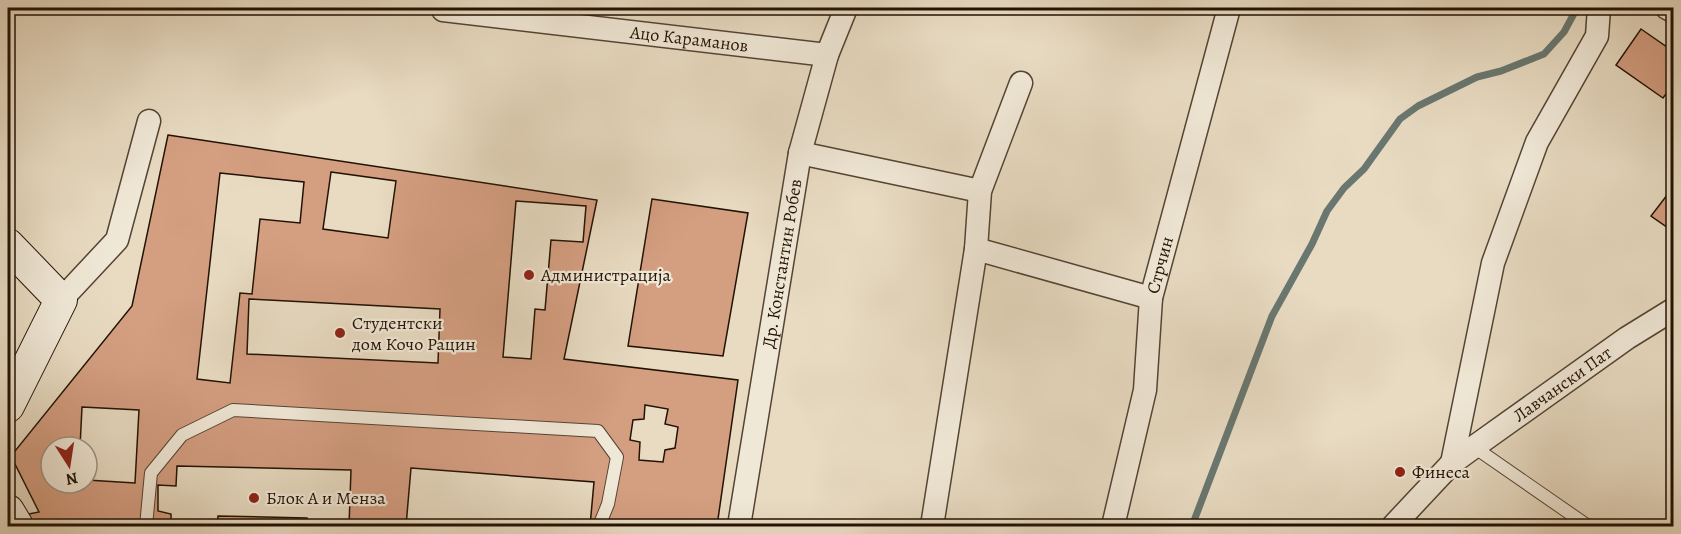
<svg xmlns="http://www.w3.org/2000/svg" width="1681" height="534" font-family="Alegreya,serif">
  <rect width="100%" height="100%" fill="#e8dbc2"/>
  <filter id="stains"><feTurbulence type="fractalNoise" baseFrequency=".00333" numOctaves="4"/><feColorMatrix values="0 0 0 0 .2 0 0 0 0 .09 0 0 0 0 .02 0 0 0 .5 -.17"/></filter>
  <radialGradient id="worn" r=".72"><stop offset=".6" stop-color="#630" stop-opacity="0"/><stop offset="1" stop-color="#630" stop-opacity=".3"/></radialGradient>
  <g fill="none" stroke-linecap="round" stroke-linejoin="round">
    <path stroke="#697770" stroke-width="7" d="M 1192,526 L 1272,316 L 1312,244 L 1327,211 L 1344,188 L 1364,169 L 1400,119 L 1418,106 L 1477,77 L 1501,71 L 1544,54 L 1564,32 L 1577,8"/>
  </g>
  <path fill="#d49e81" stroke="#221204" stroke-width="1.5" fill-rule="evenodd" d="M 1641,29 L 1674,52 L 1674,83 L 1663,98 L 1616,65 Z
    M 168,135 L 597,200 L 564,359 L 738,380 L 717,526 L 8,526 L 9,518 L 39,512 L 11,456 L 132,306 ZM 51,447 L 87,447 L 87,483 L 51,483 Z
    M 331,172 L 396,181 L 388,238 L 323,229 Z
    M 220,173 L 304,182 L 300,223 L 260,219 L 252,294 L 240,293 L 230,383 L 197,379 Z
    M 1674,186 L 1674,232 L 1651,216 Z
    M 652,199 L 748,213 L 723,356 L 628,346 Z
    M 516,201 L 586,206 L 583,242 L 551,240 L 545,310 L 535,309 L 531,359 L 503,357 Z
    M 249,299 L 440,309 L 438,363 L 247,354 Z
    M 645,405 L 668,409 L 665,424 L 678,427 L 675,448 L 665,450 L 663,462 L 639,460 L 640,442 L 630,440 L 633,420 L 644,419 Z
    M 82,407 L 139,410 L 135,483 L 87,480 L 87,447 L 80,447 Z
    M 177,466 L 351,470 L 349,526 L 307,526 L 307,518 L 218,516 L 217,526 L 171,526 L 171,514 L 158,511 L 158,485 L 176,486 Z
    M 411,468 L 594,482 L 590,526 L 406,526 Z"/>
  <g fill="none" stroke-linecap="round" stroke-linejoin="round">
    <defs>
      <path id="lane" d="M 1474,447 L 1588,526
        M 146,526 L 151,473 L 182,435 L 233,410 L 598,431 L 617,457 L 608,504 L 599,526"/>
      <g id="street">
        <path d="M 1667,8 L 1674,12"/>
        <path id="s1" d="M 443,10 L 827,55"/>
        <path d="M 800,153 L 980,191"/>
        <path d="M 976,249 L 1151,298"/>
        <path d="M 61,300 L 117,240 L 149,121"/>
        <path d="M 1452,463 L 1493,263 L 1537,142 L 1597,36 L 1599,8"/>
        <path id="s2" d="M 739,526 L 800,153 L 827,55 L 846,8"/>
        <path d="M 932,526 L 976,249 L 980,191 L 1021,83"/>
        <path id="s3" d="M 1113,526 L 1145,390 L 1151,298 L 1229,8"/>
        <path id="s4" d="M 1393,526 L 1452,463 L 1474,447 L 1627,338 L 1674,309"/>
      </g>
      <path id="secondary" d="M 8,245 L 61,300 L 8,406
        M 8,511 L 17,526"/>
    </defs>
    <use href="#lane" stroke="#544434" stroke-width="14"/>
    <use href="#street" stroke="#544434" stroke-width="25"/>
    <use href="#secondary" stroke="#221204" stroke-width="34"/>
    <use href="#lane" stroke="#f0e8d7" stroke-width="12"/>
    <use href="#street" stroke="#f0e8d7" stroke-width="22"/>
    <use href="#secondary" stroke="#f0e8d7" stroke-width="32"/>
  </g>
  <g fill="#8f2418" stroke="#f0e8d7" stroke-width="2">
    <circle cx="529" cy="275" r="6"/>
    <circle cx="340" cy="333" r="6"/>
    <circle cx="1400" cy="472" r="6"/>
    <circle cx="254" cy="498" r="6"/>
  </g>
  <g text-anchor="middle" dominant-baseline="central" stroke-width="4.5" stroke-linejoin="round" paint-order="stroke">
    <g font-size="18" fill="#221204" stroke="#f0e8d7">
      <text stroke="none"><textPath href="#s1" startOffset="248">Ацо Караманов</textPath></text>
      <text stroke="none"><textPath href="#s2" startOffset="266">Др. Константин Робев</textPath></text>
      <text stroke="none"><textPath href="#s3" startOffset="266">Стрчин</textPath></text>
      <text stroke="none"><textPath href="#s4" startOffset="222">Лавчански Пат</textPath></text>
    </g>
    <g font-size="18" fill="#221204" stroke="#f0e8d7" text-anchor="start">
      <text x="541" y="275">Администрација</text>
      <text x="352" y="323">Студентски<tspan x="352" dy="21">дом Кочо Рацин</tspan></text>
      <text x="1412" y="472">Финеса</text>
      <text x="266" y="498">Блок А и Менза</text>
    </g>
  </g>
  <rect width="1681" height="534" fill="none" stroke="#e8dbc2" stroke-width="30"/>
  <rect x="9" y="9" width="1663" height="516" fill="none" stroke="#221204" stroke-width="3"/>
  <rect x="15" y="15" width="1651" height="504" fill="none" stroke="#221204" stroke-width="1.5"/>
  <g transform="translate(69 465) rotate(168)"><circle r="28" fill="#f0e8d7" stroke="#9e9283" stroke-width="1.5"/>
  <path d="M0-4.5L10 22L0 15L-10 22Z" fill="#8f2418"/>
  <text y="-9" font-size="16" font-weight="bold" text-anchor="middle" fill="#221204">N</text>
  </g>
  <rect width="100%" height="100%" filter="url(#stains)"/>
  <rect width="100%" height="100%" fill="url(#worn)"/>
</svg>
